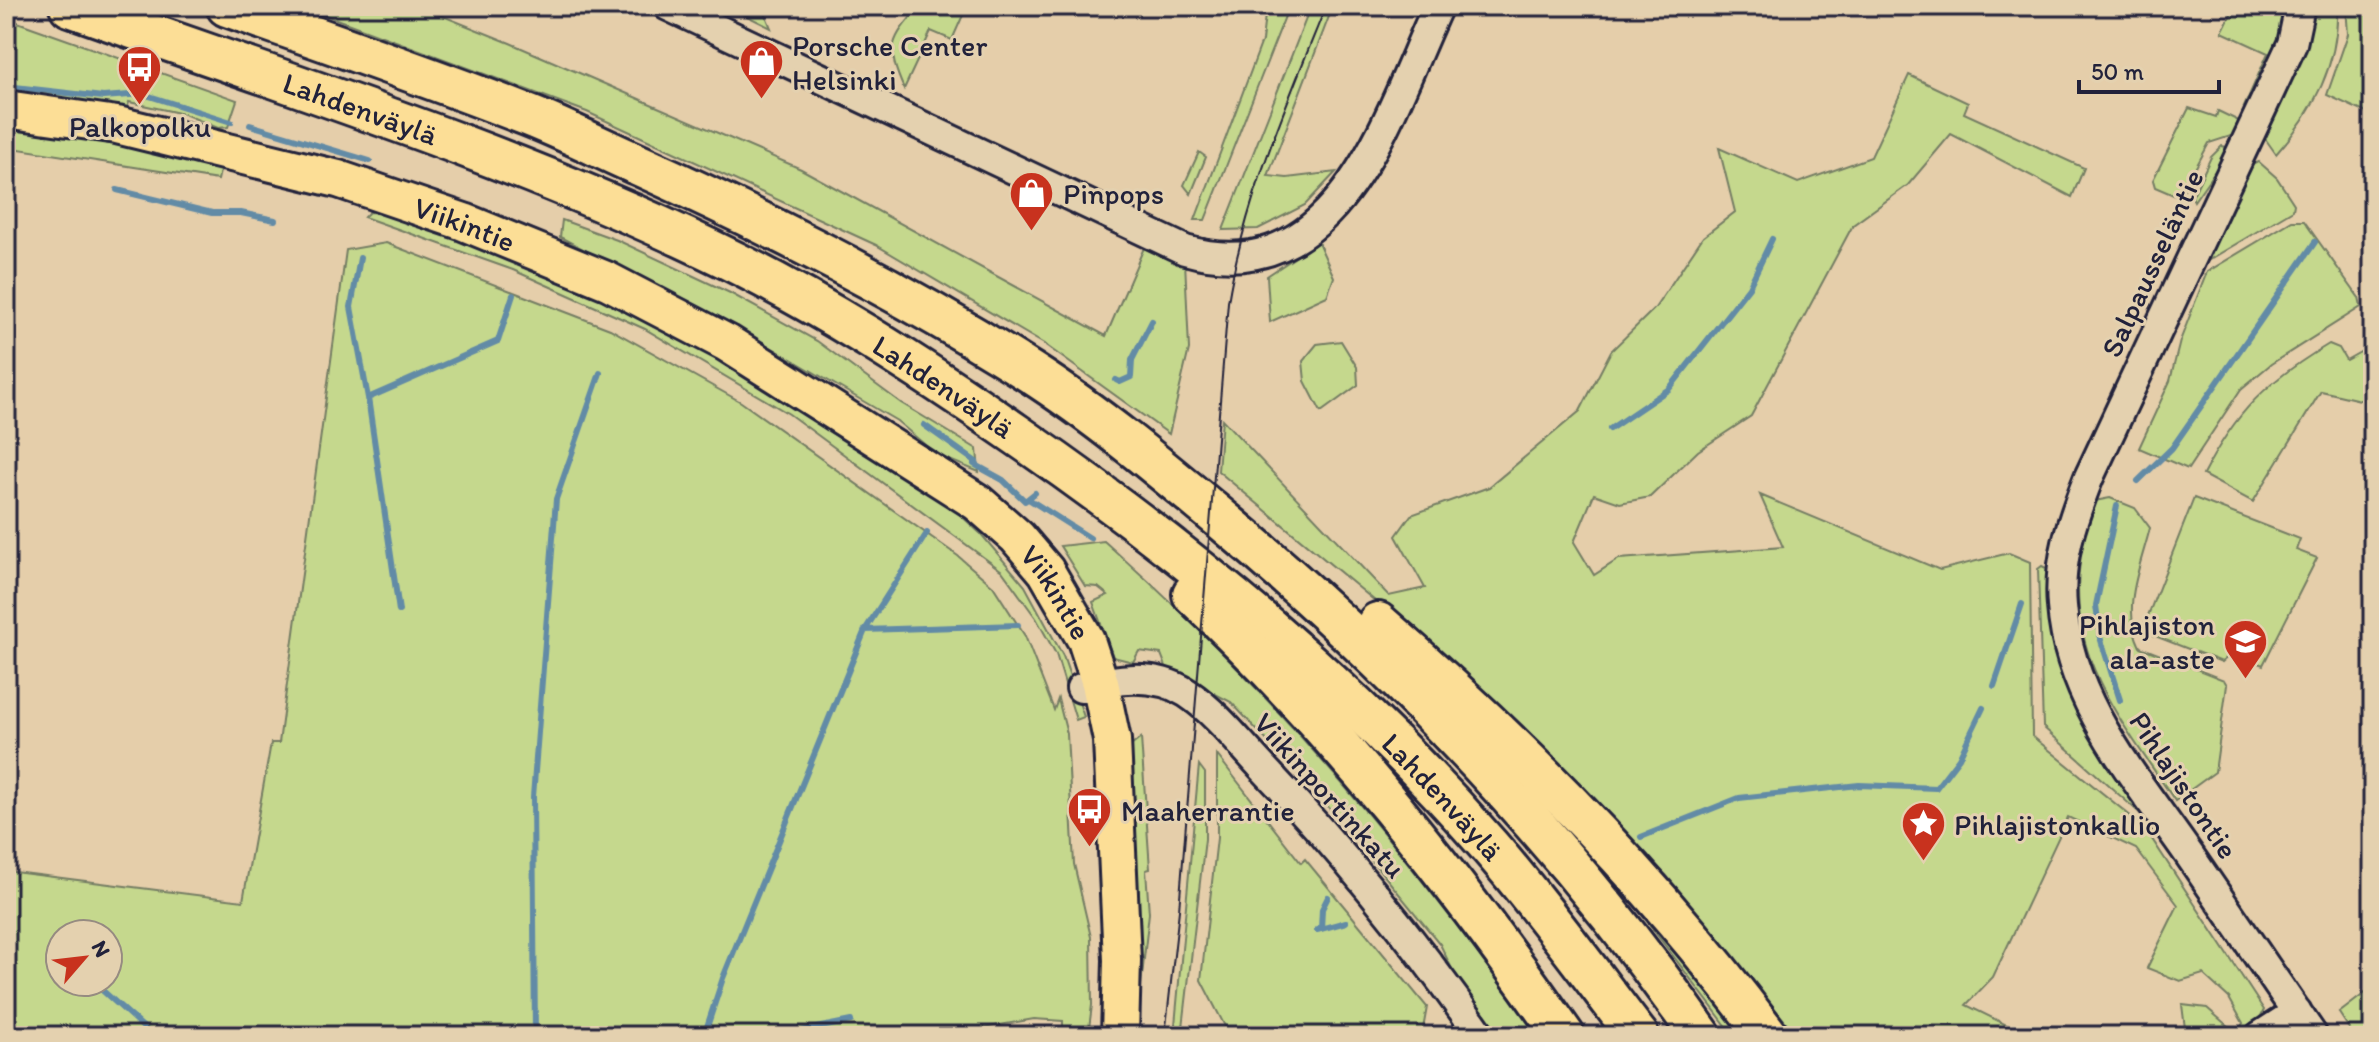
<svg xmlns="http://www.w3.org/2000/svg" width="2379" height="1042" font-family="Itim,sans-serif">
  <rect width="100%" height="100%" fill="#e5ceaa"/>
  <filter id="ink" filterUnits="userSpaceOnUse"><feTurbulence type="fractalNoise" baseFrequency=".0125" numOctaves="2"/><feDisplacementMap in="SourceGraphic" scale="16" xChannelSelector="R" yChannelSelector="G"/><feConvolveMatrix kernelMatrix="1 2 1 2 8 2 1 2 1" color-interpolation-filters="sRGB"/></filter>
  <g filter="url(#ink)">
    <path fill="#c5d88d" stroke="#747d64" stroke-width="2" fill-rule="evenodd" d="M 301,6 L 418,6 L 510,43 L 801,169 L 1106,336 L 1146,243 L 1185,261 L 1189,349 L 1169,434 L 1044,344 L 876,245 L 587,112 Z
      M 727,6 L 762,6 L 771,28 Z
      M 920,6 L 934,6 L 939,11 L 947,6 L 967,6 L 952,40 L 931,31 L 904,89 C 885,46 891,40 920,6 Z
      M 1266,6 L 1289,6 L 1205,220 L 1195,220 L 1262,41 Z
      M 1311,6 L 1333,6 L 1268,176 L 1287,178 L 1336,172 L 1305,205 L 1258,229 L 1223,230 Z
      M 2244,6 L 2289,6 L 2282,35 L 2251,107 L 2244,107 L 2268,53 L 2222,32 L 2234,8 Z
      M 2315,6 L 2337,6 C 2340,62 2313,113 2276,154 L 2264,137 L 2310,31 Z
      M 2346,6 L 2373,6 L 2373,116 L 2327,95 L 2348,34 Z
      M 6,18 L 237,100 L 228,127 L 218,128 L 184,114 L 129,102 L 127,110 L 6,91 Z
      M 1909,75 L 1968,103 L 1964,113 L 2084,168 L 2072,197 L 1951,134 L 1908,185 L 1853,225 L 1751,416 L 1698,451 L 1650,497 L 1620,503 L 1594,494 L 1574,542 L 1594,575 L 1619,559 L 1783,547 L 1760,495 L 1940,570 L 2009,553 L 2030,562 L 2032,736 L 2144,827 L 2264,1010 C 2250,1042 2216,1036 2186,1036 L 2182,1005 L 2207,1008 L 2237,1034 L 2243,1023 L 2229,998 L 2203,974 L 2180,981 L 2147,968 L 2178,905 L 2136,849 L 2068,817 L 1993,977 L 1966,1005 L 2029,1036 L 1797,1036 L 1666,875 L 1387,611 L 1218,471 L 1222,419 L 1389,596 L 1425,588 L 1396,536 L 1411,515 L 1489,487 L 1580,411 L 1611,351 L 1655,308 L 1703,237 L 1735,212 L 1719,148 L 1798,183 L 1871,157 Z
      M 2189,108 L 2216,117 L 2218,111 L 2241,122 L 2234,135 L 2209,143 L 2184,189 L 2176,196 L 2155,187 L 2153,180 Z
      M 6,125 L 112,143 L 221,167 L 218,180 L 6,147 Z
      M 2222,146 L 2231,148 L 2194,201 L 2192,197 L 2211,157 Z
      M 1199,152 L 1206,157 L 1191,194 L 1184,185 Z
      M 2259,162 L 2277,178 L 2294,204 L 2293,210 L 2204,263 L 2251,165 Z
      M 369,212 L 393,213 L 599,293 L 720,356 L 944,500 L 981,534 L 1025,586 L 1063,656 L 1084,717 L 1076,720 L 1056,654 L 1036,618 L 1002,571 L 789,414 L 645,329 L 513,270 L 364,217 Z
      M 562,220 L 617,240 L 730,293 L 817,341 L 901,403 L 977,449 L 979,472 L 937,455 L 897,421 L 776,350 L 560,237 Z
      M 2292,221 L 2304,221 L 2359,298 L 2361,307 L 2271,364 L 2241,389 L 2188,469 L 2139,448 L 2170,381 L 2180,341 L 2207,272 Z
      M 1318,242 L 1334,277 L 1327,296 L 1270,322 L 1267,276 Z
      M 386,243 L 610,329 L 741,402 L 958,556 L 993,586 L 1025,636 L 1054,710 L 1058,699 L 1067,734 L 1074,864 L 1091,937 L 1092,1005 L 1088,1036 L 1063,1036 L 1063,1021 L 1034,1019 L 938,1036 L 6,1036 L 6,871 L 243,901 L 271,743 L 279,743 L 346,250 ZM 60,934 L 108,934 L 108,982 L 60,982 Z
      M 1341,341 L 1357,367 L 1358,385 L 1321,412 L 1305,381 L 1303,361 L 1317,344 Z
      M 2329,344 L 2339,348 L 2346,360 L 2373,345 L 2373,403 L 2321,391 L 2253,502 L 2203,475 C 2236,411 2267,381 2329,344 Z
      M 2110,498 L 2135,508 L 2150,528 C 2140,568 2121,608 2140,647 L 2224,680 L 2227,685 L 2215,772 L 2175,801 C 2122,721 2064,657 2081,555 C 2084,537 2087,518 2095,501 Z
      M 2194,498 L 2300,539 L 2296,550 L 2317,558 L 2263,665 L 2232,653 L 2222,662 L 2142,631 Z
      M 1104,541 C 1269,687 1411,855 1537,1036 L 1495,1036 L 1461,988 L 1440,944 L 1325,803 L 1231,702 L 1167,669 L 1161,654 L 1139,651 L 1133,662 L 1113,657 L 1093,602 L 1108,595 L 1098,587 L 1085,586 L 1060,546 Z
      M 2042,566 L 2050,570 L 2148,813 L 2144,817 L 2043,727 L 2038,569 Z
      M 1141,738 L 1150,869 L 1146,870 L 1149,913 L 1136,1031 L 1131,746 Z
      M 1217,755 L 1301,863 L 1305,859 L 1427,1007 L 1423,1029 L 1409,1036 L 1230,1036 L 1201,980 L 1217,838 Z
      M 1199,765 L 1205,773 L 1205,839 L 1182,1036 L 1174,1036 Z
      M 1597,856 L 1758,1036 L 1734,1036 Z
      M 2373,987 L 2373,1036 L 2354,1036 L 2339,1013 Z"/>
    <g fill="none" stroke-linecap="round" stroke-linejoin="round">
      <path stroke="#628ba6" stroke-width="6" d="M 6,86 L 103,97 L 143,94 L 231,122
        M 250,125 L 370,161
        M 117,190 L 212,213 L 241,213 L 275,220
        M 360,258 L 351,307 L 368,398
        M 1116,380 L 1120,382 L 1131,377 L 1132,360 L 1152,321
        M 924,425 L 976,462
        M 1610,429 L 1669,389 L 1749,287 L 1772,239
        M 974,464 L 1003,480 L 1025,501 L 1035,493
        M 2138,481 L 2172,448 L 2315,242
        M 1030,500 L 1090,538
        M 2117,506 L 2096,605 L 2100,637 L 2120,700
        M 399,611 L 368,398 L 498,341 L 513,295
        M 865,630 L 1018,625
        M 1994,686 L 2022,604
        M 1641,837 L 1739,798 L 1859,785 L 1936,788 L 1959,758 L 1983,708
        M 1321,929 L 1322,909 L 1328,897
        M 1317,930 L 1346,922
        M 93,982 L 153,1036
        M 535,1036 L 533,797 L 556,499 L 600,373
        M 704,1036 L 723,978 L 865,630 L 927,533
        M 776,1036 L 851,1021"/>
      <defs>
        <path id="minor" d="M 668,6 L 1185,250 C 1339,294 1388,113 1438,6
          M 2300,6 L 2292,44 L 2089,477 C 2072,520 2058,560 2062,606 C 2069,703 2137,779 2190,856 C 2231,916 2272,976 2313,1036
          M 1081,688 C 1115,678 1154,672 1187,693 C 1217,713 1241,745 1265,770 C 1344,853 1416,943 1481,1036
          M 2260,1036 L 2297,1012"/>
        <g id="major">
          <path id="s1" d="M 6,109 L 117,125 L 338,179 L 464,222 L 608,281 L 727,343 L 977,502 L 1017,537 L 1046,571 L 1086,640 L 1100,683 L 1112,740 L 1122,960 L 1120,1036"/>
        </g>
        <g id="highway">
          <path id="s2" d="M 70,6 C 283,82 503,151 708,249 C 817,301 921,368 1020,437 C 1192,556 1352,688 1490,847 C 1542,907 1589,972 1638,1036"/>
          <path d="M 227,6 C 325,41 425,75 522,113 C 562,128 600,148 639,165 C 774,226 906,293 1030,372 C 1097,415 1159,467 1220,518 C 1402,670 1564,841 1701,1036"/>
          <path d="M 1193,594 C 1334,726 1454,878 1564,1036"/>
          <path d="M 1378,623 C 1522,748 1654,882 1768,1036"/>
        </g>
      </defs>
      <use href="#minor" stroke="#22223b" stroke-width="34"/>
      <use href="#major" stroke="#22223b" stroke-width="42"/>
      <use href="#highway" stroke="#22223b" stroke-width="46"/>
      <use href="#minor" stroke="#e4d1af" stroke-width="28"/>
      <use href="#major" stroke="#fcde96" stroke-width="36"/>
      <use href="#highway" stroke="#fcde96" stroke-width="40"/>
      <path stroke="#22223b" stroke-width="2" d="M 1165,1036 L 1179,910 L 1228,302 C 1245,199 1287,103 1326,6"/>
    </g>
  </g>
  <defs>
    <symbol id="shop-pin" viewBox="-11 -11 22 30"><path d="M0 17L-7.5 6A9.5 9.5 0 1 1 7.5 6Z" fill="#c8321e" stroke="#e4d1af"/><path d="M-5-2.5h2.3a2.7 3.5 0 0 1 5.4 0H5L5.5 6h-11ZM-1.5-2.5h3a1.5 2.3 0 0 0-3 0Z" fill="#fff"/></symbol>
    <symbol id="bus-pin" viewBox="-11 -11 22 30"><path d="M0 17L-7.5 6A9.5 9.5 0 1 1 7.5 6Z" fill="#c8321e" stroke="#e4d1af"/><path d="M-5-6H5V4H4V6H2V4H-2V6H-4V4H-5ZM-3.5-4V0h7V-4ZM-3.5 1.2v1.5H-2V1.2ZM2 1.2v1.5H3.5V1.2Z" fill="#fff"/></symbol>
    <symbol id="school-pin" viewBox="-11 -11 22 30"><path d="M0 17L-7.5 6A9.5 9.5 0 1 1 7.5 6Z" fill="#c8321e" stroke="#e4d1af"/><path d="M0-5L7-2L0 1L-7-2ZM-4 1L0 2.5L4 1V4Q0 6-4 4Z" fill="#fff"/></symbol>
    <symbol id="sight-pin" viewBox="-11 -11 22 30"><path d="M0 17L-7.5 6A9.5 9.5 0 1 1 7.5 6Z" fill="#c8321e" stroke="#e4d1af"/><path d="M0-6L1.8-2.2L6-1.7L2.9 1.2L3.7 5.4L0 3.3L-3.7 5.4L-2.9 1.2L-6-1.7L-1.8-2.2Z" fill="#fff"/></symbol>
  </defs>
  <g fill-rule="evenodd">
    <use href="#shop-pin" x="736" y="36" width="51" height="69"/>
    <use href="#bus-pin" x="114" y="42" width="51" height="69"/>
    <use href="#shop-pin" x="1006" y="168" width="51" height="69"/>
    <use href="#school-pin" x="2220" y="616" width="51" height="69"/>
    <use href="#bus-pin" x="1064" y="784" width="51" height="69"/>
    <use href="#sight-pin" x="1898" y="798" width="51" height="69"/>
  </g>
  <g text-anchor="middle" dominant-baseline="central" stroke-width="6" stroke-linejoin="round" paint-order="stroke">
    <g font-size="30" fill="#22223b" stroke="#e4d1af" text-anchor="start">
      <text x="792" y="45">Porsche Center<tspan x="792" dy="34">Helsinki</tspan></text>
      <text x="140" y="126" text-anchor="middle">Palkopolku</text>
      <text x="1063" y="193">Pinpops</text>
      <text x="2215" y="624" text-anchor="end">Pihlajiston<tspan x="2215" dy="34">ala-aste</tspan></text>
      <text x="1121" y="810">Maaherrantie</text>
      <text x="1954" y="824">Pihlajistonkallio</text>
    </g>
    <g font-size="30" fill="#22223b" stroke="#e4d1af">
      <text stroke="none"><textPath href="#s2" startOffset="308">Lahdenväylä</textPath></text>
      <text stroke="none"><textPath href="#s1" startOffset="474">Viikintie</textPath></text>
      <text transform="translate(2152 263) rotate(-65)">Salpausseläntie</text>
      <text stroke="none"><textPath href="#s2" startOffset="956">Lahdenväylä</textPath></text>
      <text stroke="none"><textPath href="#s1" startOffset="1180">Viikintie</textPath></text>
      <text transform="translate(2184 785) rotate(56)">Pihlajistontie</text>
      <text transform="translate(1330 795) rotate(48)">Viikinportinkatu</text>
      <text stroke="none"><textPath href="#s2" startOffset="1604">Lahdenväylä</textPath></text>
    </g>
  </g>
  <rect width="2379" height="1042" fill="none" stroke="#e4d1af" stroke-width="32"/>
  <rect x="16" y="16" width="2347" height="1010" fill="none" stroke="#22223b" stroke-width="3" filter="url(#ink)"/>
  <g transform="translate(84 958) rotate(62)"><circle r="38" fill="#e4d1af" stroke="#968b81" stroke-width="2"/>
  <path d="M0-6L14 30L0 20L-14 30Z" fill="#c8321e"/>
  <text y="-12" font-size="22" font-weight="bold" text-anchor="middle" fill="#22223b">N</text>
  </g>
  <path d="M2079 80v12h140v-12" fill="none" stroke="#22223b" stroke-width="4"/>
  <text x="2091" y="80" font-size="24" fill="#22223b" stroke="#e4d1af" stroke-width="6" paint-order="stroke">50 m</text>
</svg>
